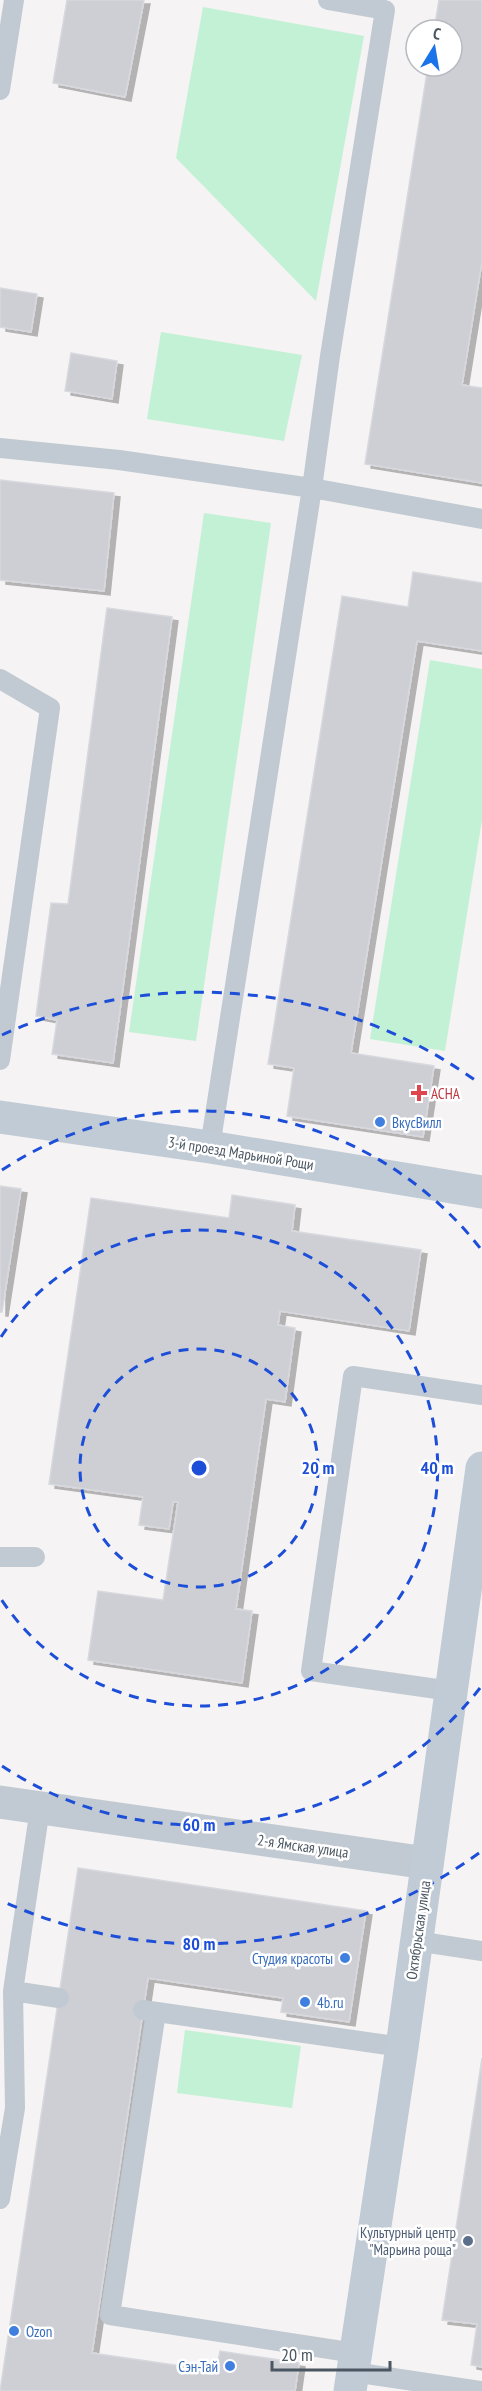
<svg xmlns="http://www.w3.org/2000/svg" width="482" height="2391" font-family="'PT Sans Narrow',sans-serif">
  <defs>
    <filter id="shadow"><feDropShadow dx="6" dy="4" stdDeviation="0" flood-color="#0004"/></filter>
  </defs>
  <rect width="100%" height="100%" fill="#f5f3f3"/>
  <path fill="#c3f1d5" d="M 203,7 L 364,36 L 316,301 L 176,158 Z
    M 161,332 L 302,355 L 284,441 L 147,419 Z
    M 204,513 L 271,523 L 196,1041 L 129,1032 Z
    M 430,660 L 482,669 L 482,820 L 445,1051 L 370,1039 Z
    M 185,2030 L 301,2046 L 292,2108 L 177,2093 Z"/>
  <path fill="#cdcfd5" stroke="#d7d9de" stroke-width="1.5" filter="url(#shadow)" d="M 67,0 L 144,0 L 125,97 L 53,83 Z
    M 439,0 L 482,0 L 482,261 L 462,385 L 482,388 L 482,483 L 365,464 L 428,66 L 452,66 L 452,30 L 434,30 Z
    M 0,288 L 37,294 L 31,332 L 0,327 Z
    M 71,353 L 117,361 L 112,399 L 65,391 Z
    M 0,480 L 114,493 L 104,591 L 0,580 Z
    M 413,572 L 482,583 L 482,651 L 417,641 L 351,1053 L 434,1066 L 423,1137 L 287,1116 L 294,1068 L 268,1064 L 342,596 L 408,607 Z
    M 107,608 L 172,617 L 113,1063 L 52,1054 L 57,1020 L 36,1016 L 51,903 L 68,904 Z
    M 0,1186 L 21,1189 L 2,1312 L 0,1312 Z
    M 232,1195 L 295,1205 L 292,1231 L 421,1250 L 409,1331 L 280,1311 L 278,1325 L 295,1328 L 285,1402 L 266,1399 L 236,1609 L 252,1611 L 242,1683 L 88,1660 L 98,1591 L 163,1600 L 178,1502 L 173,1502 L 169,1529 L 139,1525 L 143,1497 L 49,1484 L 91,1198 L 229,1218 Z
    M 78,1868 L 366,1911 L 349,2022 L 281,2012 L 283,1998 L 148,1978 L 92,2353 L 216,2371 L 220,2351 L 299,2363 L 295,2391 L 0,2391 Z
    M 482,2058 L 482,2367 L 471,2365 L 477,2324 L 442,2320 Z"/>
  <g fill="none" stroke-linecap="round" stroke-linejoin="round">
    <path stroke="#c1cad2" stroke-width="20" d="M 0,90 L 14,0
      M 0,448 L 119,460 L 312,488 L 330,356 L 385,10 L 328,0
      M 0,679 L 50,708 L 0,1060
      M 210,1147 L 312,488 L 482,519
      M 0,1557 L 35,1557
      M 451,1691 L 311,1671 L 353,1376 L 482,1395
      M 40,1808 L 13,1991 L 59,1998
      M 416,1941 L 482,1951
      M 143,2010 L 402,2047
      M 156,2012 L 110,2315 L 355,2353
      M 0,2199 L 15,2108 L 13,1991
      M 353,2372 L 480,2391"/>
    <path stroke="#c1cad2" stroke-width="33" d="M 0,1802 L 427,1863"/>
    <path stroke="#c1cbd6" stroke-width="33" d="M 0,1117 L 210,1147 L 482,1192
      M 350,2391 L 402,2047 L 482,1468"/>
  </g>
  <g fill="none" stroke="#1d4ed8" stroke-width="3" stroke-dasharray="10 8">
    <circle cx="199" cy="1468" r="119"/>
    <path d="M1 1337A238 238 0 1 1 1 1599"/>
    <path d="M480 1688A357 357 0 0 1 2 1766M2 1170A357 357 0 0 1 480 1248"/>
    <path d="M479 1853A476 476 0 0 1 2 1901M2 1035A476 476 0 0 1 479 1083"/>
  </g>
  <path fill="#e0444e" stroke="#fff" stroke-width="2" d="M416 1084h6v6h6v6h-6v6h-6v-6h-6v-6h6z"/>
  <g fill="#3f7fe0" stroke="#fff" stroke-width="2">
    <circle cx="380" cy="1122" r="6"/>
    <circle cx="345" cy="1958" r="6"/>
    <circle cx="305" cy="2002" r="6"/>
    <circle cx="14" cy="2331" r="6"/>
    <circle cx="230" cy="2366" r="6"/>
  </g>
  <circle fill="#5c6f8a" stroke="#fff" stroke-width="2" cx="468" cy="2241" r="6"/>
  <g text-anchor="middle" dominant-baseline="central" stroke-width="5" stroke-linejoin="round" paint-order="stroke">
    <g font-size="15" fill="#be3a42" stroke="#fff" text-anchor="start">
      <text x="431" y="1093">АСНА</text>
    </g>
    <g font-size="15" fill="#366cbe" stroke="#fff" text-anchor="start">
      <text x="392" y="1122">ВкусВилл</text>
      <text x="333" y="1958" text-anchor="end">Студия красоты</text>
      <text x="317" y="2002">4b.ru</text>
      <text x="26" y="2331">Ozon</text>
      <text x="218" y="2366" text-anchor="end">Сэн-Тай</text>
    </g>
    <g font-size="15" fill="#4a5661" stroke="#fff">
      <text transform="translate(241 1153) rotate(9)">3-й проезд Марьиной Рощи</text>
      <text transform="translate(303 1846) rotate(8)">2-я Ямская улица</text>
      <text transform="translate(418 1930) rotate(-82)">Октябрьская улица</text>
    </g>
    <g font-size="15" fill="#4e5e75" stroke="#fff" text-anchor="end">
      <text x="456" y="2232">Культурный центр<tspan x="456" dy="17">"Марьина роща"</tspan></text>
    </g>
  </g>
  <circle cx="199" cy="1468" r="9" fill="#1d4ed8" stroke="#fff" stroke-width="3"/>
  <g font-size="18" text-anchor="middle" font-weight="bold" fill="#1d4ed8" stroke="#fff" stroke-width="5" stroke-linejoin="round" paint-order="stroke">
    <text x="318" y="1474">20 m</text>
    <text x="437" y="1474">40 m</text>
    <text x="199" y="1831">60 m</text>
    <text x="199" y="1950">80 m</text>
  </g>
  <g transform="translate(434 48) rotate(11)"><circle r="28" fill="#ffffff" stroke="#b7bbc0" stroke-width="1.5"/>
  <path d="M0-4.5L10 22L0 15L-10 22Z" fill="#1a73e8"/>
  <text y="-9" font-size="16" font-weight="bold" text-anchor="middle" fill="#4a5661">С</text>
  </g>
  <path d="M272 2361v9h118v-9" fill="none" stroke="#4a5661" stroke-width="3"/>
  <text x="281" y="2361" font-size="18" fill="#4a5661" stroke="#ffffff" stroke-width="4.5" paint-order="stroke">20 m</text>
</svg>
